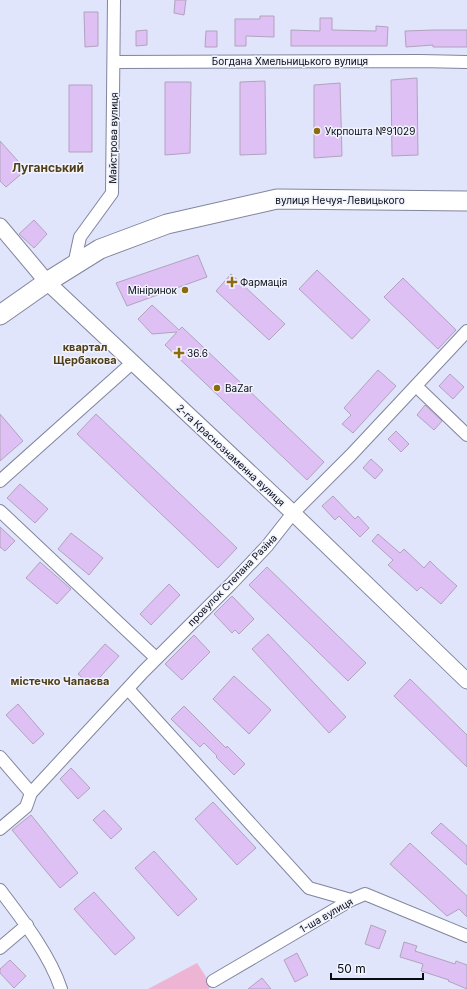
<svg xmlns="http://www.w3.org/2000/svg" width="467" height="989" font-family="Inter,sans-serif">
  <rect width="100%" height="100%" fill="#e0e5fb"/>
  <path fill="#edb4d4" d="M 197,963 L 210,983 L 209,989 L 148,989 Z"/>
  <path fill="#dec0f5" stroke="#b1a3bc" d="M 175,0 L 186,0 L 184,15 L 174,13 Z
    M 84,12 L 98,12 L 98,46 L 85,47 Z
    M 260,16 L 274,16 L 274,37 L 246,36 L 246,46 L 235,46 L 235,19 L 260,19 Z
    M 320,18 L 332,18 L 332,30 L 376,31 L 376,26 L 388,27 L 387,46 L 291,46 L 291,30 L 320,31 Z
    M 147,30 L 147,45 L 136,46 L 136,31 Z
    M 434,30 L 467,30 L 467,47 L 433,47 L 433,45 L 406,47 L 405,31 Z
    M 206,31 L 217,31 L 217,47 L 205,47 Z
    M 417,78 L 418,155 L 392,156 L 391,80 Z
    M 265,81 L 266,154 L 240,155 L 240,82 Z
    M 165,82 L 191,82 L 190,153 L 165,155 Z
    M 340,83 L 342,156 L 314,158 L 314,85 Z
    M 69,85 L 92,85 L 92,152 L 69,152 Z
    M 0,141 L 26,170 L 6,187 L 0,181 Z
    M 34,220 L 47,234 L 34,248 L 19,234 Z
    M 198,255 L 207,277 L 127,306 L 116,283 Z
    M 317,270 L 370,320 L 352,339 L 299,289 Z
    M 231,274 L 285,324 L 269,340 L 216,291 Z
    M 403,278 L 456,330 L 438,349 L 384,297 Z
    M 152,305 L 179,330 L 182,327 L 324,462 L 307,480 L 165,345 L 177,332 L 152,334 L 138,319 Z
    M 378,370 L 396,386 L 353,433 L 342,424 L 351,415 L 344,408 Z
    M 450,374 L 464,387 L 453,399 L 439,386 Z
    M 425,405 L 442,421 L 434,430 L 417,415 Z
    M 0,414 L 23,441 L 0,461 Z
    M 96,414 L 237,548 L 218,568 L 77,434 Z
    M 396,431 L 409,444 L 401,452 L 388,439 Z
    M 371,459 L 383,470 L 375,479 L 363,468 Z
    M 20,484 L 48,509 L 35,523 L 7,498 Z
    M 333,496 L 355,519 L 358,516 L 369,528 L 360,537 L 339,516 L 335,520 L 322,506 Z
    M 0,527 L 15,541 L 5,551 L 0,547 Z
    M 71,533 L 103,558 L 89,575 L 58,549 Z
    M 378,534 L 400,553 L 404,549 L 424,568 L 430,561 L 438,569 L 457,586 L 441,604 L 421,587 L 417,591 L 388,565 L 393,560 L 372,541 Z
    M 40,562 L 71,589 L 57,604 L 26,578 Z
    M 267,567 L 366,663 L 348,681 L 249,585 Z
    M 169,584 L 180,595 L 151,625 L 140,614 Z
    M 232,596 L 254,619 L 239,634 L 235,630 L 232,633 L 214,614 Z
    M 268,634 L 346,717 L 329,733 L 252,649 Z
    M 194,635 L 210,652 L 182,680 L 165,664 Z
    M 105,644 L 119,656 L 92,686 L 78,674 Z
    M 234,676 L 271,710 L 249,734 L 213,699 Z
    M 410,679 L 467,735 L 467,767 L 394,696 Z
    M 18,704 L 44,734 L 33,744 L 6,715 Z
    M 184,706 L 226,748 L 227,746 L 245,764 L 234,775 L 216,757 L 217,756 L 204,743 L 200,747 L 171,719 Z
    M 71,768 L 90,788 L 78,799 L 60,779 Z
    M 213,802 L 256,848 L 237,865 L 195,819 Z
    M 104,810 L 122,829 L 111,839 L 93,820 Z
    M 31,815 L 78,873 L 60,888 L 12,830 Z
    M 441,823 L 467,846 L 467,865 L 431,833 Z
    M 410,843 L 467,896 L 467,917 L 459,909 L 447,916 L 390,864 Z
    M 154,851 L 197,899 L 178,916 L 135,868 Z
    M 94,892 L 135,938 L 115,955 L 74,909 Z
    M 371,925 L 386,931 L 379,949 L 365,944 Z
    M 404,942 L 417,946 L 415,951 L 455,964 L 456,961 L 467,965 L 467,989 L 448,981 L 449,980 L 421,971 L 423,964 L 400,957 Z
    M 297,953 L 308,975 L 295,982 L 284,960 Z
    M 10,960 L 26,976 L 14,988 L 0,973 L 0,969 Z
    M 262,978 L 271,989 L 248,989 Z"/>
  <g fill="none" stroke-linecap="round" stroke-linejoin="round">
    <defs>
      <path id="minor" d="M 114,62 L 420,61 L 467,62
        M 74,265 L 80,237 L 112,193 L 114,0
        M 416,386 L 467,435
        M 0,481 L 132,363
        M 0,511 L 156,658
        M 128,689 L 309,888 L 351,900
        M 0,757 L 31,793
        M 0,829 L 26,807 L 31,793 L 143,672 L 231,584 L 267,546 L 293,513 L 351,455 L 467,331
        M 0,890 C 22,919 50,955 61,989
        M 0,948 L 27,925
        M 213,981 L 351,900 L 365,894 L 467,936"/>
      <path id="tertiary" d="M 0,226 L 47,282 L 293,513 L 467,681"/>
      <path id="primary" d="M 0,315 L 47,282 L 100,249 L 167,224 L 277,199 L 467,201"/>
    </defs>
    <use href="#minor" stroke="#81859e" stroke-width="14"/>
    <use href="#tertiary" stroke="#81859e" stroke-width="17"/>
    <use href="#primary" stroke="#81859e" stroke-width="21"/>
    <use href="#minor" stroke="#fff" stroke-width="12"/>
    <use href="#tertiary" stroke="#fff" stroke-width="15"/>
    <use href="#primary" stroke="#fff" stroke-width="19"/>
  </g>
  <g fill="#8e6a0d" stroke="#f0f3fe" stroke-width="1.5">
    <circle cx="317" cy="131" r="4"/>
    <path d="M230 276h4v4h4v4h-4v4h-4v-4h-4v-4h4z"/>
    <circle cx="185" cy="290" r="4"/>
    <path d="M177 347h4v4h4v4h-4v4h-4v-4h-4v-4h4z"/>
    <circle cx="217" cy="388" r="4"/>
  </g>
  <g text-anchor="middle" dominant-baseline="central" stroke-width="3" stroke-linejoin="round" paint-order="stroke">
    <g font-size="10" fill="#0a0c14" stroke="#f0f3fe">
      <text x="290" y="61">Богдана Хмельницького вулиця</text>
      <text transform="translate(113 138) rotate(-89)">Майстрова вулиця</text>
      <text x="340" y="200">вулиця Нечуя-Левицького</text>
      <text transform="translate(231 455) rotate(43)">2-га Краснознаменна вулиця</text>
      <text transform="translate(232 580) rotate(-46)">провулок Степана Разіна</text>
      <text transform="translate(326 915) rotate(-30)">1-ша вулиця</text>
    </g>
    <g font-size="10" fill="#0a0c14" stroke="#f0f3fe" text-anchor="start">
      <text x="325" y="131">Укрпошта №91029</text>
      <text x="240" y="282">Фармація</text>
      <text x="177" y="290" text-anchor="end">Мініринок</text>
      <text x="187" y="353">36.6</text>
      <text x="225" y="388">BaZar</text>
    </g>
    <g font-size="11" font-weight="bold" fill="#513f18" stroke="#f0f3fe">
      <text x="85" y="347">квартал<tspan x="85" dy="13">Щербакова</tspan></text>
      <text x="60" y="681">містечко Чапаєва</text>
    </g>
    <g font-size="12" font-weight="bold" fill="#513f18" stroke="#f0f3fe">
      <text x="48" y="167">Луганський</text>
    </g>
  </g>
  <path d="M331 973v6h92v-6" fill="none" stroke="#0a0c14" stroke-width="2"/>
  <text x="337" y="973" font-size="12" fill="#0a0c14" stroke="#f0f3fe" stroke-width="3" paint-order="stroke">50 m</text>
</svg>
